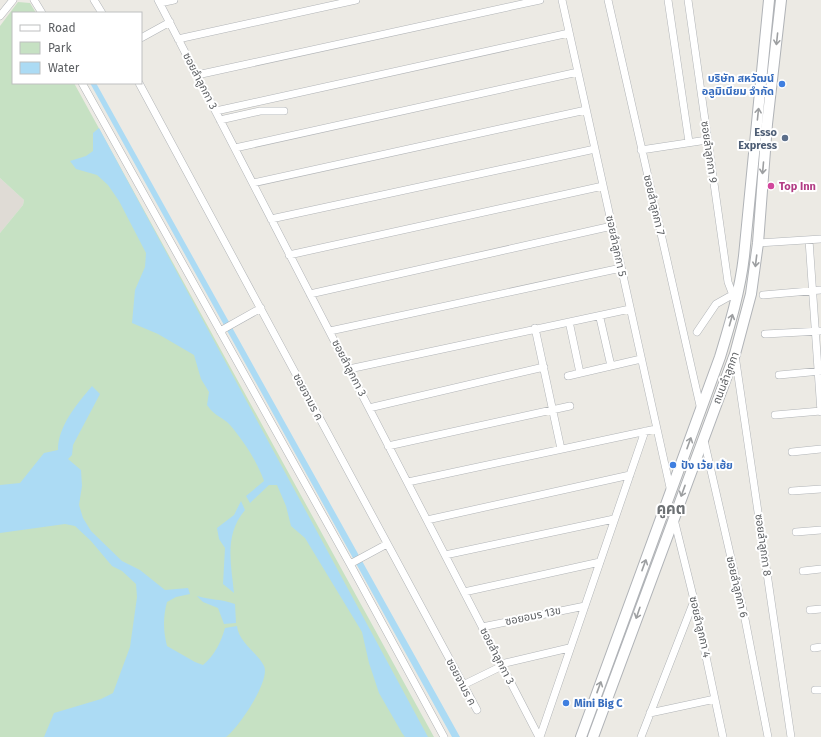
<svg xmlns="http://www.w3.org/2000/svg" width="821" height="737" font-family="'Fira Sans','Noto Sans Thai',sans-serif">
  <rect width="100%" height="100%" fill="#eceae4"/>
  <path fill="#dfdbd5" d="M 0,178 L 24,200 L 23,205 L 0,233 Z"/>
  <path fill="#c6e1c3" d="M 18,2 L 30,3 L 36,13 L 13,13 L 13,83 L 74,83 L 434,737 L 0,737 L 0,233 L 23,205 L 24,200 L 0,178 L 0,26 Z"/>
  <path fill="#acdbf4" d="M 90,83 L 96,83 L 460,737 L 452,737 Z
    M 99,128 L 428,737 L 405,737 L 402,733 L 379,693 L 369,663 L 362,632 L 305,538 L 291,526 L 286,506 L 277,485 L 269,485 L 250,503 L 246,496 L 264,481 C 257,461 243,440 230,425 C 223,417 215,417 207,405 L 209,392 L 201,379 L 194,355 L 158,334 L 132,323 L 135,290 L 145,267 L 146,253 L 119,201 L 108,185 L 97,175 L 76,169 L 70,161 L 86,156 L 93,151 L 93,133 Z
    M 92,386 L 100,394 L 73,445 L 72,455 L 68,459 L 81,470 L 82,486 L 79,505 L 83,518 L 91,531 L 122,561 L 140,570 L 165,590 L 188,588 L 190,594 L 176,597 L 167,602 C 163,617 163,630 167,646 L 195,662 L 203,665 C 215,655 221,642 225,628 L 237,626 C 239,643 257,652 264,666 C 271,680 238,729 226,737 L 44,737 L 54,713 L 101,699 L 113,693 L 130,647 L 137,597 L 136,584 L 122,571 L 112,566 L 91,541 L 75,526 L 65,524 L 0,533 L 0,485 L 20,483 L 44,453 L 58,450 C 58,426 77,404 92,386 Z
    M 241,501 L 245,510 C 224,535 231,563 234,593 L 223,584 L 225,548 L 219,539 L 217,528 L 234,515 Z
    M 197,596 C 210,600 222,599 235,604 L 236,623 L 224,624 L 218,608 L 203,602 Z"/>
  <g fill="none" stroke-linecap="round" stroke-linejoin="round">
    <defs>
      <path id="minor" d="M 34,0 L 42,13
        M 94,0 L 102,13
        M 158,0 L 539,737
        M 562,0 L 671,492
        M 608,0 L 701,410
        M 668,0 L 689,142
        M 688,0 L 728,282 L 736,303
        M 160,3 L 174,0
        M 0,16 L 13,0
        M 141,38 L 170,22
        M 178,39 L 356,0
        M 197,75 L 540,0
        M 82,83 L 350,564 L 444,737
        M 139,83 L 477,710
        M 216,111 L 569,33
        M 220,120 L 260,111 L 284,111
        M 235,148 L 578,72
        M 641,150 L 707,140
        M 253,183 L 586,110
        M 271,219 L 595,149
        M 809,240 L 821,412
        M 758,243 L 821,239
        M 289,255 L 603,186
        M 310,294 L 612,226
        M 763,295 L 821,290
        M 600,318 L 611,366
        M 570,326 L 580,373
        M 535,328 L 561,449
        M 220,331 L 261,308
        M 330,331 L 621,268
        M 697,332 L 716,304 L 732,295
        M 765,334 L 821,331
        M 735,355 L 791,737
        M 349,369 L 630,309
        M 779,375 L 821,371
        M 568,376 L 641,359
        M 369,408 L 544,367
        M 775,415 L 821,411
        M 704,440 L 745,619 L 768,737
        M 388,446 L 570,406
        M 792,452 L 821,449
        M 408,482 L 656,429
        M 792,491 L 821,489
        M 674,519 L 694,600 L 723,737
        M 427,520 L 630,475
        M 796,532 L 821,530
        M 445,555 L 614,519
        M 350,564 L 387,544
        M 803,571 L 821,569
        M 464,592 L 600,562
        M 810,610 L 821,609
        M 482,627 L 585,606
        M 814,648 L 821,647
        M 501,664 L 569,648
        M 463,685 L 502,666
        M 815,690 L 821,690
        M 650,713 L 715,699
        M 540,737 L 645,431
        M 641,737 L 694,601"/>
      <path id="secondary" d="M 581,737 L 720,357 C 730,324 740,291 744,256 L 769,0
        M 593,737 L 735,354 L 751,294 L 758,243 L 767,124 L 781,0"/>
    </defs>
    <use href="#minor" stroke="#b1b4b7" stroke-width="8"/>
    <use href="#secondary" stroke="#b0b3b7" stroke-width="12"/>
    <use href="#minor" stroke="#fff" stroke-width="7"/>
    <use href="#secondary" stroke="#fff" stroke-width="10"/>
  </g>
  <defs><path id="oneway-shaft" d="M-6 0H5M1.5-3L5.5 0L1.5 3" fill="none" stroke-width="1.6" stroke-linecap="round" stroke-linejoin="round"/></defs>
  <g stroke="#9d9fa1">
    <use href="#oneway-shaft" transform="translate(777 39) rotate(96)"/>
    <use href="#oneway-shaft" transform="translate(758 114) rotate(-84)"/>
    <use href="#oneway-shaft" transform="translate(763 168) rotate(95)"/>
    <use href="#oneway-shaft" transform="translate(756 261) rotate(97)"/>
    <use href="#oneway-shaft" transform="translate(731 320) rotate(-74)"/>
    <use href="#oneway-shaft" transform="translate(689 443) rotate(-70)"/>
    <use href="#oneway-shaft" transform="translate(683 491) rotate(110)"/>
    <use href="#oneway-shaft" transform="translate(644 565) rotate(-70)"/>
    <use href="#oneway-shaft" transform="translate(638 613) rotate(109)"/>
    <use href="#oneway-shaft" transform="translate(599 687) rotate(-70)"/>
  </g>
  <g fill="#3f7fe0" stroke="#fff" stroke-width="1.5">
    <circle cx="782" cy="84" r="4"/>
    <circle cx="673" cy="465" r="4"/>
    <circle cx="566" cy="703" r="4"/>
  </g>
  <circle fill="#5c6f8a" stroke="#fff" stroke-width="1.5" cx="785" cy="138" r="4"/>
  <circle fill="#d1479c" stroke="#fff" stroke-width="1.5" cx="771" cy="186" r="4"/>
  <g text-anchor="middle" dominant-baseline="central" stroke-width="4" stroke-linejoin="round" paint-order="stroke">
    <g font-size="11" font-weight="bold" fill="#366cbe" stroke="#fff" text-anchor="start">
      <text x="774" y="78" text-anchor="end">บริษัท สหวัฒน์<tspan x="774" dy="13">อลูมิเนียม จำกัด</tspan></text>
      <text x="681" y="465">ปัง เว้ย เฮ้ย</text>
      <text x="574" y="703">Mini Big C</text>
    </g>
    <g font-size="11" fill="#5c5f62" stroke="#fff">
      <text transform="translate(200 81) rotate(63)">ซอยลำลูกกา 3</text>
      <text transform="translate(709 152) rotate(82)">ซอยลำลูกกา 9</text>
      <text transform="translate(654 205) rotate(77)">ซอยลำลูกกา 7</text>
      <text transform="translate(616 246) rotate(78)">ซอยลำลูกกา 5</text>
      <text transform="translate(349 368) rotate(63)">ซอยลำลูกกา 3</text>
      <text transform="translate(726 378) rotate(-69)">ถนนลำลูกกา</text>
      <text transform="translate(308 397) rotate(62)">ซอยจามร ค</text>
      <text transform="translate(763 545) rotate(82)">ซอยลำลูกกา 8</text>
      <text transform="translate(737 587) rotate(77)">ซอยลำลูกกา 6</text>
      <text transform="translate(533 616) rotate(-12)">ซอยอมร 13ข</text>
      <text transform="translate(700 627) rotate(77)">ซอยลำลูกกา 4</text>
      <text transform="translate(497 656) rotate(63)">ซอยลำลูกกา 3</text>
      <text transform="translate(461 682) rotate(62)">ซอยจามร ค</text>
    </g>
    <g font-size="11" font-weight="bold" fill="#4e5e75" stroke="#fff" text-anchor="end">
      <text x="777" y="132">Esso<tspan x="777" dy="13">Express</tspan></text>
    </g>
    <g font-size="11" font-weight="bold" fill="#b23c85" stroke="#fff" text-anchor="start">
      <text x="779" y="186">Top Inn</text>
    </g>
    <g font-size="15" font-weight="bold" fill="#6d7174" stroke="#fff">
      <text x="671" y="509">คูคต</text>
    </g>
  </g>
  <rect x="12" y="12" width="130" height="72" fill="#ffffff" stroke="#bebfc0"/>
  <rect x="20" y="25" width="20" height="6" fill="#ffffff" stroke="#bebfc0"/>
  <text x="48" y="32" font-size="12" fill="#5c5f62">Road</text>
  <rect x="20" y="42" width="20" height="12" fill="#c6e1c3" stroke="#bebfc0"/>
  <text x="48" y="52" font-size="12" fill="#5c5f62">Park</text>
  <rect x="20" y="62" width="20" height="12" fill="#acdbf4" stroke="#bebfc0"/>
  <text x="48" y="72" font-size="12" fill="#5c5f62">Water</text>
</svg>
